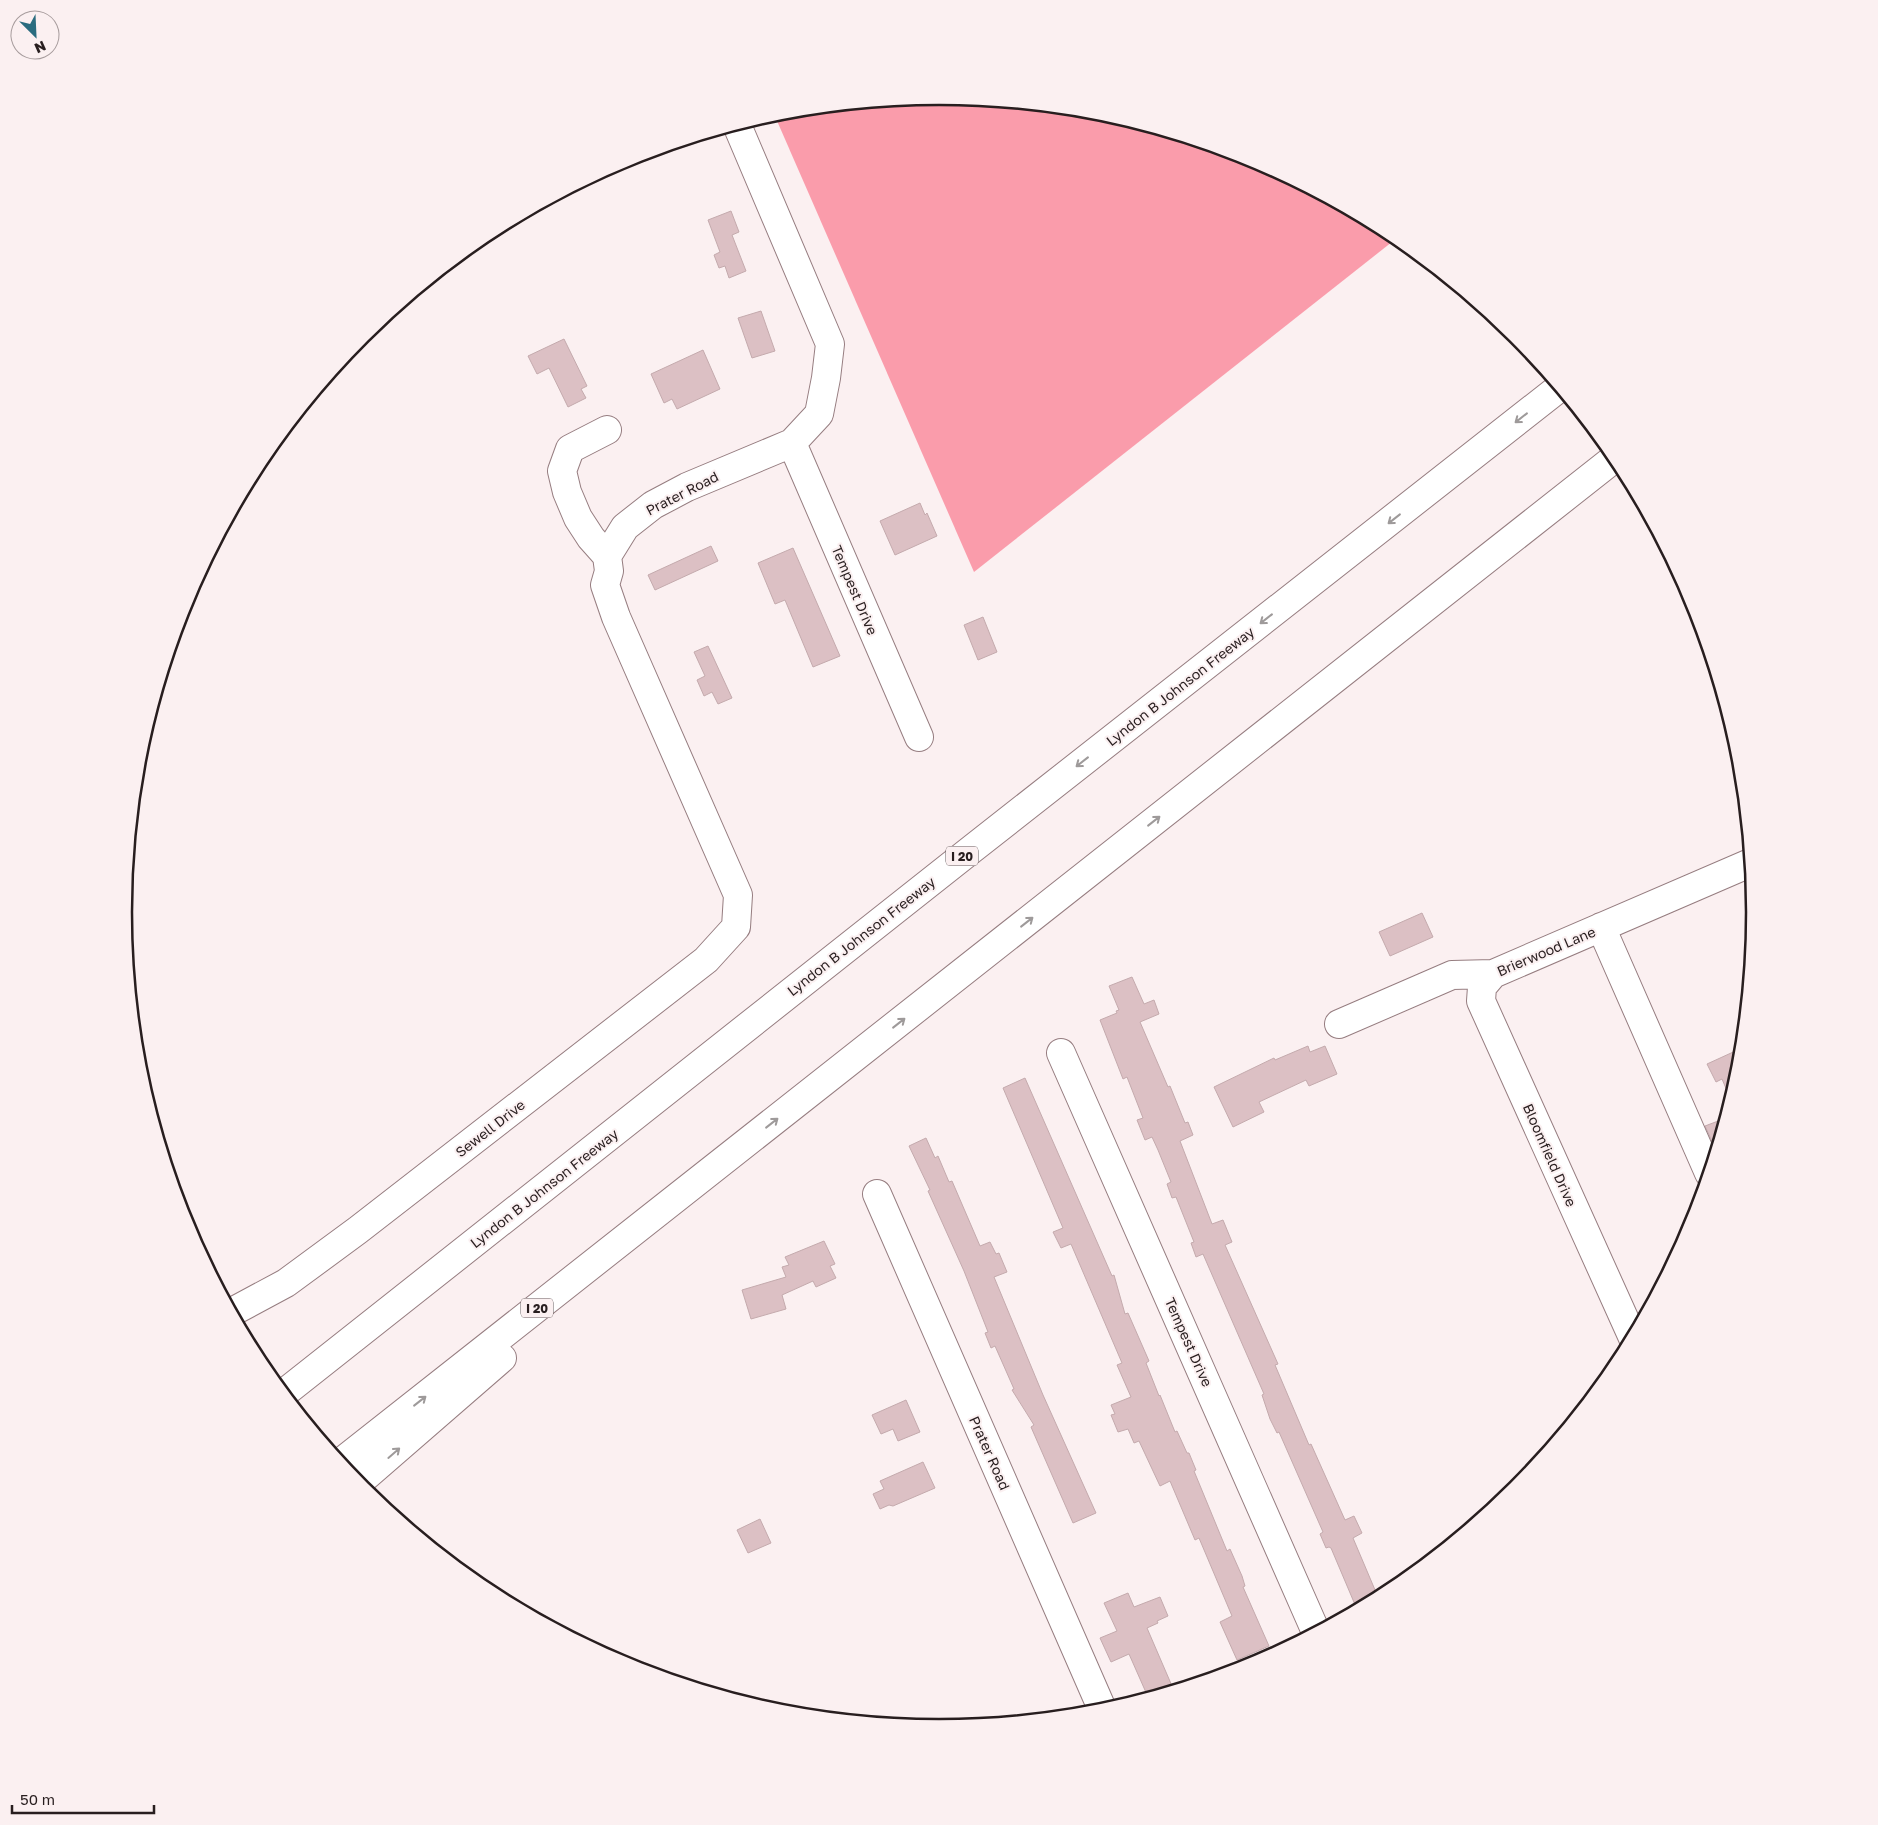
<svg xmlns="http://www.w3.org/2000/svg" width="1878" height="1825" font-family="'Golos Text',sans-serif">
  <rect width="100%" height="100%" fill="#fbf0f1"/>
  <path fill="#fa9cab" d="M 939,96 L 1099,112 L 1252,158 L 1397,238 L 974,572 L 774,114 Z"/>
  <path fill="#dcc0c4" stroke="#c4aaad" d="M 731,211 L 739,232 L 732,235 L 746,271 L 729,278 L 725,266 L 719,268 L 714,255 L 720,252 L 708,220 Z
    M 761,311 L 775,351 L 752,358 L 738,318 Z
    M 564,339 L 587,386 L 581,389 L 586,398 L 568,407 L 549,368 L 537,374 L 528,356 Z
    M 703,350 L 720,389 L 677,409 L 672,399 L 664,403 L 651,374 Z
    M 920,503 L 925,515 L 927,513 L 937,536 L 895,555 L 880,521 Z
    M 711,546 L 718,561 L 655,590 L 648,575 Z
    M 793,548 L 840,656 L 813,667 L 785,600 L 775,604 L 758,563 Z
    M 983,617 L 997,652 L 978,660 L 964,625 Z
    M 708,646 L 732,698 L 718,704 L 712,692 L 704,696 L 697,680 L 705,676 L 694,652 Z
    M 1422,913 L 1433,937 L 1390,956 L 1379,932 Z
    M 1132,977 L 1144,1004 L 1154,1000 L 1159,1014 L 1140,1022 L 1168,1087 L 1170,1086 L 1185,1123 L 1188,1122 L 1193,1135 L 1180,1141 L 1212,1224 L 1223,1220 L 1232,1242 L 1225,1245 L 1278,1364 L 1275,1365 L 1309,1445 L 1311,1444 L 1345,1520 L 1354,1516 L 1362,1533 L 1353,1538 L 1378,1597 L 1356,1607 L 1331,1548 L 1329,1547 L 1326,1548 L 1320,1534 L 1323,1532 L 1279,1432 L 1277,1433 L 1270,1419 L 1262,1395 L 1264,1394 L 1203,1254 L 1196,1257 L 1191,1243 L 1194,1242 L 1176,1197 L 1172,1198 L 1167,1184 L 1171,1182 L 1158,1150 L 1152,1137 L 1145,1140 L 1137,1120 L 1143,1118 L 1127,1077 L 1123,1079 L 1100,1020 L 1117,1013 L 1116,1011 L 1119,1010 L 1109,986 Z
    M 1308,1046 L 1310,1052 L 1325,1046 L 1337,1074 L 1309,1086 L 1306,1080 L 1259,1102 L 1264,1112 L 1233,1127 L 1214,1087 L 1274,1058 L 1275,1060 Z
    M 1742,1048 L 1740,1072 L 1731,1100 L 1722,1079 L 1716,1082 L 1707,1064 Z
    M 1025,1078 L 1112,1276 L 1114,1275 L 1125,1314 L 1128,1313 L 1149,1361 L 1146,1363 L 1159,1396 L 1160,1395 L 1175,1432 L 1177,1431 L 1187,1453 L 1189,1453 L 1196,1470 L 1194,1471 L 1227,1551 L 1230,1549 L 1242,1576 L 1245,1586 L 1243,1587 L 1269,1646 L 1237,1660 L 1220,1622 L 1232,1616 L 1199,1538 L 1195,1540 L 1170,1481 L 1160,1486 L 1139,1441 L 1134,1443 L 1128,1429 L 1118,1432 L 1111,1415 L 1115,1414 L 1111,1405 L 1131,1397 L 1117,1365 L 1122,1363 L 1071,1244 L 1061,1248 L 1053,1232 L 1063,1228 L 1003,1088 Z
    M 1726,1118 L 1722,1129 L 1716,1150 L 1705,1126 Z
    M 926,1138 L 935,1158 L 938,1156 L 949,1182 L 952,1181 L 980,1246 L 990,1242 L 996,1254 L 999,1253 L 1007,1272 L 994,1277 L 1043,1395 L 1096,1513 L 1073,1523 L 1031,1427 L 1034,1425 L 1012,1390 L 1014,1389 L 995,1346 L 991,1348 L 985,1333 L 988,1332 L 964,1271 L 928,1191 L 930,1190 L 909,1146 Z
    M 824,1241 L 835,1264 L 830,1266 L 836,1278 L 816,1287 L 813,1281 L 782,1295 L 786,1309 L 751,1319 L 742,1290 L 786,1277 L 782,1267 L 789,1265 L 785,1257 Z
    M 906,1400 L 920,1432 L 898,1441 L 893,1429 L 881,1434 L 872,1415 Z
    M 923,1462 L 935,1488 L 893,1506 L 889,1505 L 880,1509 L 873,1494 L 884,1489 L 880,1481 Z
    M 760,1519 L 771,1543 L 748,1553 L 737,1530 Z
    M 1128,1593 L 1134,1607 L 1160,1597 L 1168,1616 L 1157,1621 L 1158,1623 L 1147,1628 L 1172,1686 L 1148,1697 L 1129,1654 L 1111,1662 L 1100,1638 L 1117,1631 L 1104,1603 Z"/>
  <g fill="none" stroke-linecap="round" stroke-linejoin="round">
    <defs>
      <path id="minor" d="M 792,443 L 919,737
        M 607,556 L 591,538 L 578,518 L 567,492 L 562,471 L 570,449 L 607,430
        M 1601,927 L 1709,1173
        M 1493,974 L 1482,987 L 1481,1001 L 1633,1338
        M 1339,1024 L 1452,975 L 1493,974 L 1750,863
        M 1061,1053 L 1316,1632
        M 877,1194 L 1103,1711
        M 232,1312 L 286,1283 L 358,1230 L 706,960 L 736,927 L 738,895 L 616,617 L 605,585 L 609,571 L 607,556 L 625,527 L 653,505 L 687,487 L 792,443 L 819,414 L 826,378 L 830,344 L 737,125"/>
      <path id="highway" d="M 283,1394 L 972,849 L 1559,388
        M 340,1463 L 1616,457
        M 357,1484 L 502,1358"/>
    </defs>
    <use href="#minor" stroke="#967d80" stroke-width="30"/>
    <use href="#highway" stroke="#967d80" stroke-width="30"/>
    <use href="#minor" stroke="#fff" stroke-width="28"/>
    <use href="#highway" stroke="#fff" stroke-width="28"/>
  </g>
  <defs><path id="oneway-shaft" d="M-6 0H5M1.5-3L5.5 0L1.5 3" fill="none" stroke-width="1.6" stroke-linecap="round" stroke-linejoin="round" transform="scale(1.25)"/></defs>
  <g stroke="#9e9a9a">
    <use href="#oneway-shaft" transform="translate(1521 418) rotate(142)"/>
    <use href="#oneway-shaft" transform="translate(1394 519) rotate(142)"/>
    <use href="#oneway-shaft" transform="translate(1266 619) rotate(142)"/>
    <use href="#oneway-shaft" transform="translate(1082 762) rotate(142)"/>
    <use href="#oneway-shaft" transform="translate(1154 821) rotate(-38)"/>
    <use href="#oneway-shaft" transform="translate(1027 922) rotate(-38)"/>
    <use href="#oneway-shaft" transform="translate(899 1023) rotate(-38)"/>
    <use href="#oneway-shaft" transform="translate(772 1123) rotate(-38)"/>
    <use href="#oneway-shaft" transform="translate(420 1401) rotate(-38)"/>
    <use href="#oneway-shaft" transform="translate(394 1453) rotate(-41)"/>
  </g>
  <g text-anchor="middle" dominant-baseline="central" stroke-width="4" stroke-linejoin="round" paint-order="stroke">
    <g fill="#fbf0f1" stroke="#675d5e" stroke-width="1">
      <rect x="946" y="846.5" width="32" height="19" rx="4"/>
      <rect x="521" y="1298.5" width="32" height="19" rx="4"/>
    </g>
    <g font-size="12" font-weight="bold" fill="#281e1f">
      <text x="962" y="856">I 20</text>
      <text x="537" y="1308">I 20</text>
    </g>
    <g font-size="14" fill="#281e1f" stroke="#fbf0f1">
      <text transform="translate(682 493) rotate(-27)">Prater Road</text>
      <text transform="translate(855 590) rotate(67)">Tempest Drive</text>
      <text transform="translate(1180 686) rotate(-38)">Lyndon B Johnson Freeway</text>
      <text transform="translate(861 936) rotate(-38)">Lyndon B Johnson Freeway</text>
      <text transform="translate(1546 951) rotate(-23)">Brierwood Lane</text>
      <text transform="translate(490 1128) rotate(-38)">Sewell Drive</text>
      <text transform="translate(1550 1155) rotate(66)">Bloomfield Drive</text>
      <text transform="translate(544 1188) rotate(-38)">Lyndon B Johnson Freeway</text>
      <text transform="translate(1189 1342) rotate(66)">Tempest Drive</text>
      <text transform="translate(990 1453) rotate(66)">Prater Road</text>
    </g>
  </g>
  <path d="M0 0H1878V1825H0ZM132 912a807 807 0 1 1 1614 0a807 807 0 1 1-1614 0Z" fill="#fbf0f1" fill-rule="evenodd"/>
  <path fill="none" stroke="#281e1f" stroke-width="2.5" d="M132 912a807 807 0 1 1 1614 0a807 807 0 1 1-1614 0Z"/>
  <g transform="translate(35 35) rotate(156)"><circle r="24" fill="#fbf0f1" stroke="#a79c9d"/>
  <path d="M0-4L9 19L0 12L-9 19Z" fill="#2a6c7f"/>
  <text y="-8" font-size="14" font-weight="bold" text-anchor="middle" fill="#281e1f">N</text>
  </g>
  <path d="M12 1805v8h142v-8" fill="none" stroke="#281e1f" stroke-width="2.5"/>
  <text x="20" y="1805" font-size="15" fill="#281e1f" stroke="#fbf0f1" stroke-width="4" paint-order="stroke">50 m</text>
</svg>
